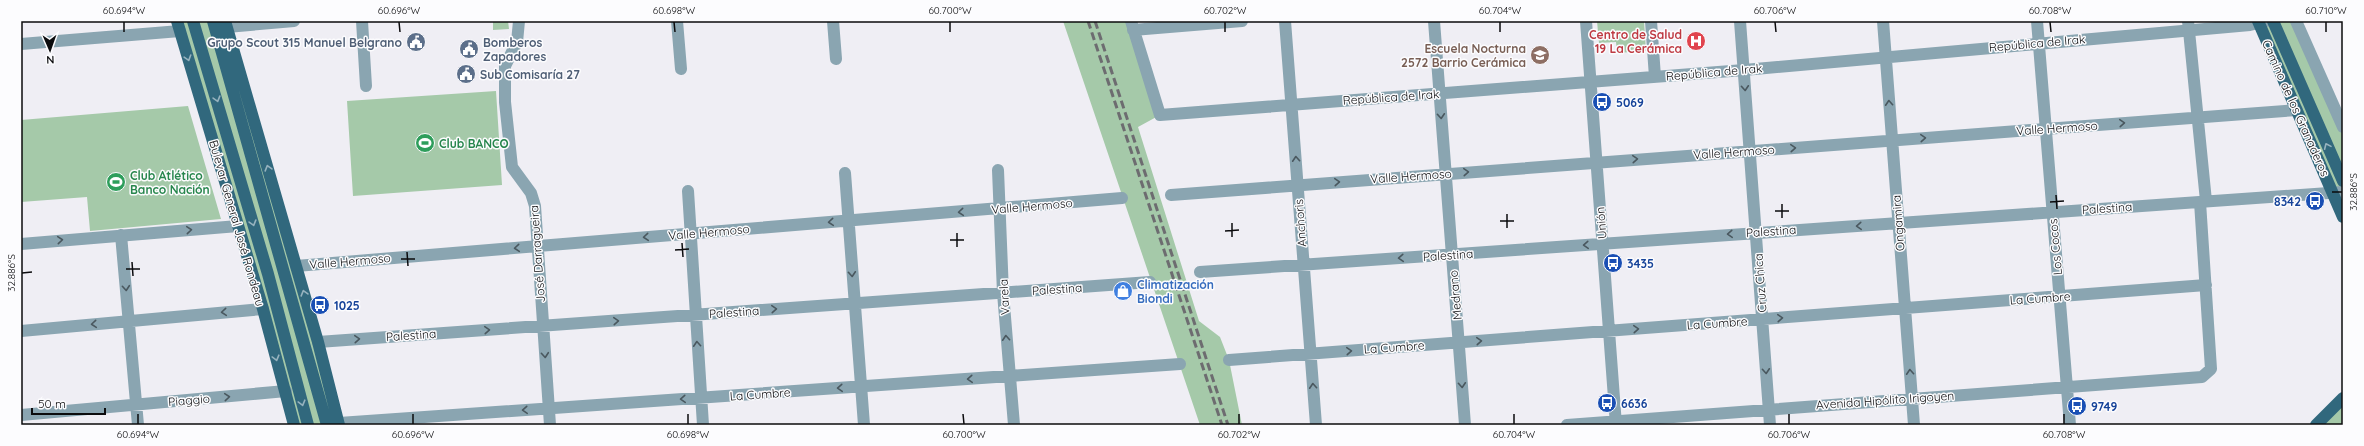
<svg xmlns="http://www.w3.org/2000/svg" width="2364" height="446" font-family="Quicksand,sans-serif">
  <rect width="100%" height="100%" fill="#efeef4"/>
  <path fill="#a5c9a9" d="M 177,21 L 225,21 L 339,425 L 294,425 Z
    M 493,21 L 508,21 L 509,29 L 493,30 Z
    M 1063,21 L 1131,21 L 1160,115 L 1138,127 L 1199,321 L 1220,337 L 1229,360 L 1242,425 L 1200,425 Z
    M 1597,21 L 1644,21 L 1646,51 L 1617,53 L 1616,42 L 1599,43 Z
    M 2258,21 L 2296,21 L 2343,127 L 2343,217 Z
    M 496,91 L 502,185 L 353,196 L 347,101 Z
    M 188,106 L 221,219 L 90,231 L 87,197 L 21,202 L 21,120 Z
    M 2343,398 L 2343,425 L 2316,425 Z"/>
  <g fill="none" stroke-linecap="round" stroke-linejoin="round">
    <path stroke="#8aa5b1" stroke-width="12" d="M 362,21 L 366,86
      M 519,21 L 517,42 L 505,66 L 505,102 L 512,167 L 531,193 L 535,206 L 550,425
      M 677,21 L 681,69
      M 833,21 L 836,59
      M 1131,21 L 1160,115 L 1744,70 L 2250,25 L 2267,21
      M 1285,21 L 1316,425
      M 1434,21 L 1465,425
      M 1586,21 L 1616,425
      M 1651,21 L 1655,77
      M 1740,21 L 1770,425
      M 1883,21 L 1914,425
      M 2037,21 L 2070,425
      M 2188,21 L 2206,201
      M 2296,21 L 2343,127
      M 227,27 L 294,21
      M 1133,30 L 1242,21
      M 21,44 L 180,31
      M 998,170 L 1003,293 L 1014,425
      M 845,173 L 864,425
      M 688,191 L 703,425
      M 1171,195 L 2297,110
      M 121,235 L 138,425
      M 21,244 L 238,226
      M 296,266 L 1122,198
      M 1200,272 L 2343,192
      M 21,331 L 263,309
      M 318,342 L 1150,282
      M 1229,360 L 2206,285
      M 21,415 L 286,391
      M 339,423 L 1180,364
      M 1567,425 L 2202,377 L 2211,369 L 2200,202"/>
    <path stroke="#31687d" stroke-width="12" d="M 177,21 L 263,309 L 294,425
      M 193,21 L 268,274 L 308,425
      M 213,21 L 327,425
      M 225,21 L 318,342 L 339,425
      M 2258,21 L 2343,217
      M 2273,21 L 2343,181
      M 2316,425 L 2343,398"/>
    <path stroke="#6d6c70" stroke-width="3" stroke-dasharray="8 4" stroke-linecap="butt" d="M 1088,21 L 1222,425
      M 1095,21 L 1228,425"/>
  </g>
  <defs><path id="oneway-chevron" d="M-2-3.5L2.5 0L-2 3.5" fill="none" stroke-width="1.6" stroke-linecap="round" stroke-linejoin="round"/></defs>
  <g stroke="#96b2be">
    <use href="#oneway-chevron" transform="translate(188 58) rotate(73)"/>
    <use href="#oneway-chevron" transform="translate(217 99) rotate(74)"/>
    <use href="#oneway-chevron" transform="translate(2327 146) rotate(-114)"/>
    <use href="#oneway-chevron" transform="translate(268 168) rotate(-106)"/>
    <use href="#oneway-chevron" transform="translate(253 223) rotate(74)"/>
    <use href="#oneway-chevron" transform="translate(304 293) rotate(-106)"/>
    <use href="#oneway-chevron" transform="translate(276 358) rotate(75)"/>
    <use href="#oneway-chevron" transform="translate(302 403) rotate(75)"/>
  </g>
  <g stroke="#4a585f">
    <use href="#oneway-chevron" transform="translate(1745 88) rotate(86)"/>
    <use href="#oneway-chevron" transform="translate(1889 103) rotate(-94)"/>
    <use href="#oneway-chevron" transform="translate(1441 116) rotate(86)"/>
    <use href="#oneway-chevron" transform="translate(2122 123) rotate(-4)"/>
    <use href="#oneway-chevron" transform="translate(1923 138) rotate(-4)"/>
    <use href="#oneway-chevron" transform="translate(1793 148) rotate(-4)"/>
    <use href="#oneway-chevron" transform="translate(1296 159) rotate(-94)"/>
    <use href="#oneway-chevron" transform="translate(1635 159) rotate(-4)"/>
    <use href="#oneway-chevron" transform="translate(1466 172) rotate(-4)"/>
    <use href="#oneway-chevron" transform="translate(1337 182) rotate(-4)"/>
    <use href="#oneway-chevron" transform="translate(961 212) rotate(175)"/>
    <use href="#oneway-chevron" transform="translate(831 222) rotate(175)"/>
    <use href="#oneway-chevron" transform="translate(1859 226) rotate(176)"/>
    <use href="#oneway-chevron" transform="translate(189 230) rotate(-5)"/>
    <use href="#oneway-chevron" transform="translate(1730 234) rotate(176)"/>
    <use href="#oneway-chevron" transform="translate(646 237) rotate(175)"/>
    <use href="#oneway-chevron" transform="translate(60 240) rotate(-5)"/>
    <use href="#oneway-chevron" transform="translate(1586 245) rotate(176)"/>
    <use href="#oneway-chevron" transform="translate(517 248) rotate(175)"/>
    <use href="#oneway-chevron" transform="translate(1401 258) rotate(176)"/>
    <use href="#oneway-chevron" transform="translate(852 274) rotate(86)"/>
    <use href="#oneway-chevron" transform="translate(126 288) rotate(85)"/>
    <use href="#oneway-chevron" transform="translate(774 309) rotate(-4)"/>
    <use href="#oneway-chevron" transform="translate(224 312) rotate(175)"/>
    <use href="#oneway-chevron" transform="translate(1780 318) rotate(-4)"/>
    <use href="#oneway-chevron" transform="translate(616 321) rotate(-4)"/>
    <use href="#oneway-chevron" transform="translate(94 324) rotate(175)"/>
    <use href="#oneway-chevron" transform="translate(1636 329) rotate(-4)"/>
    <use href="#oneway-chevron" transform="translate(487 330) rotate(-4)"/>
    <use href="#oneway-chevron" transform="translate(1006 338) rotate(-94)"/>
    <use href="#oneway-chevron" transform="translate(357 339) rotate(-4)"/>
    <use href="#oneway-chevron" transform="translate(1479 341) rotate(-4)"/>
    <use href="#oneway-chevron" transform="translate(697 344) rotate(-94)"/>
    <use href="#oneway-chevron" transform="translate(1349 351) rotate(-4)"/>
    <use href="#oneway-chevron" transform="translate(545 355) rotate(85)"/>
    <use href="#oneway-chevron" transform="translate(1766 371) rotate(86)"/>
    <use href="#oneway-chevron" transform="translate(1910 372) rotate(-94)"/>
    <use href="#oneway-chevron" transform="translate(970 379) rotate(176)"/>
    <use href="#oneway-chevron" transform="translate(1462 385) rotate(86)"/>
    <use href="#oneway-chevron" transform="translate(1313 386) rotate(-94)"/>
    <use href="#oneway-chevron" transform="translate(840 388) rotate(176)"/>
    <use href="#oneway-chevron" transform="translate(227 397) rotate(-5)"/>
    <use href="#oneway-chevron" transform="translate(683 399) rotate(176)"/>
    <use href="#oneway-chevron" transform="translate(525 410) rotate(176)"/>
  </g>
  <path fill="none" stroke="#0b0b0d" stroke-width="1.5" d="M 124,22 L 124,32M 399,22 L 400,32M 674,22 L 675,32M 950,22 L 950,32M 1225,22 L 1225,32M 1500,22 L 1500,32M 1775,22 L 1776,32M 2050,22 L 2051,32M 2326,22 L 2326,32M 2332,192 L 2342,192M 2056,195 L 2057,209M 2050,202 L 2064,201M 1782,204 L 1782,218M 1775,211 L 1789,211M 1507,214 L 1507,228M 1500,221 L 1514,221M 1232,223 L 1232,237M 1225,231 L 1239,230M 957,233 L 957,247M 950,240 L 964,240M 682,243 L 683,257M 675,250 L 689,249M 407,252 L 408,266M 401,259 L 415,259M 132,262 L 133,276M 126,269 L 140,269M 22,273 L 32,272M 138,414 L 138,424M 413,414 L 413,424M 688,414 L 688,424M 963,414 L 964,424M 1239,414 L 1239,424M 1514,414 L 1514,424M 1789,414 L 1789,424M 2064,414 L 2064,424"/>
  <defs>
    <symbol id="hospital-disc" viewBox="-11 -11 22 22"><circle r="9.5" fill="#e0444e" stroke="#fcfcfe"/><path d="M-5-5h3v3.5h4V-5h3V5h-3V1.5h-4V5h-3Z" fill="#fff"/></symbol>
    <symbol id="civic-disc" viewBox="-11 -11 22 22"><circle r="9.5" fill="#5c6f8a" stroke="#fcfcfe"/><path d="M-.6-6.5H3V-4.5H.6V-3L4-1V1h2V6H-6V1h2V-1L-.6-3ZM-1.2 2.5V6h2.4V2.5Z" fill="#fff"/></symbol>
    <symbol id="school-disc" viewBox="-11 -11 22 22"><circle r="9.5" fill="#8d6e63" stroke="#fcfcfe"/><path d="M0-5L7-2L0 1L-7-2ZM-4 1L0 2.5L4 1V4Q0 6-4 4Z" fill="#fff"/></symbol>
    <symbol id="bus-disc" viewBox="-11 -11 22 22"><circle r="9.5" fill="#1a4fb4" stroke="#fcfcfe"/><path d="M-5-6H5V4H4V6H2V4H-2V6H-4V4H-5ZM-3.5-4V0h7V-4ZM-3.5 1.2v1.5H-2V1.2ZM2 1.2v1.5H3.5V1.2Z" fill="#fff"/></symbol>
    <symbol id="stadium-disc" viewBox="-11 -11 22 22"><circle r="9.5" fill="#2e9e5b" stroke="#fcfcfe"/><path d="M0-5a6.5 5 0 1 0 0 10a6.5 5 0 1 0 0-10ZM-3.5-1.8h7v3.6h-7Z" fill="#fff"/></symbol>
    <symbol id="shop-disc" viewBox="-11 -11 22 22"><circle r="9.5" fill="#3f7fe0" stroke="#fcfcfe"/><path d="M-5-2.5h2.3a2.7 3.5 0 0 1 5.4 0H5L5.5 6h-11ZM-1.5-2.5h3a1.5 2.3 0 0 0-3 0Z" fill="#fff"/></symbol>
  </defs>
  <g fill-rule="evenodd">
    <use href="#hospital-disc" x="1685" y="30" width="22" height="22"/>
    <use href="#civic-disc" x="405" y="31" width="22" height="22"/>
    <use href="#civic-disc" x="458" y="38" width="22" height="22"/>
    <use href="#school-disc" x="1529" y="44" width="22" height="22"/>
    <use href="#civic-disc" x="455" y="63" width="22" height="22"/>
    <use href="#bus-disc" x="1591" y="91" width="22" height="22"/>
    <use href="#stadium-disc" x="414" y="132" width="22" height="22"/>
    <use href="#stadium-disc" x="105" y="171" width="22" height="22"/>
    <use href="#bus-disc" x="2304" y="190" width="22" height="22"/>
    <use href="#bus-disc" x="1602" y="252" width="22" height="22"/>
    <use href="#shop-disc" x="1112" y="280" width="22" height="22"/>
    <use href="#bus-disc" x="309" y="294" width="22" height="22"/>
    <use href="#bus-disc" x="1596" y="392" width="22" height="22"/>
    <use href="#bus-disc" x="2066" y="395" width="22" height="22"/>
  </g>
  <g text-anchor="middle" dominant-baseline="central" stroke-width="3" stroke-linejoin="round" paint-order="stroke">
    <g font-size="12" font-weight="bold" fill="#be3a42" stroke="#fcfcfe" text-anchor="end">
      <text x="1682" y="34">Centro de Salud<tspan x="1682" dy="14">19 La Cerámica</tspan></text>
    </g>
    <g font-size="12" font-weight="bold" fill="#4e5e75" stroke="#fcfcfe" text-anchor="start">
      <text x="402" y="42" text-anchor="end">Grupo Scout 315 Manuel Belgrano</text>
      <text x="483" y="42">Bomberos<tspan x="483" dy="14">Zapadores</tspan></text>
      <text x="480" y="74">Sub Comisaría 27</text>
    </g>
    <g font-size="12" fill="#0b0b0d" stroke="#fcfcfe">
      <text transform="translate(2037 43) rotate(-5)">República de Irak</text>
      <text transform="translate(1714 72) rotate(-5)">República de Irak</text>
      <text transform="translate(1391 97) rotate(-4)">República de Irak</text>
      <text transform="translate(2296 108) rotate(66)">Camino de los Granaderos</text>
      <text transform="translate(2057 128) rotate(-4)">Valle Hermoso</text>
      <text transform="translate(1734 152) rotate(-4)">Valle Hermoso</text>
      <text transform="translate(1411 176) rotate(-4)">Valle Hermoso</text>
      <text transform="translate(1032 206) rotate(-5)">Valle Hermoso</text>
      <text transform="translate(2107 208) rotate(-4)">Palestina</text>
      <text transform="translate(237 223) rotate(74)">Bulevar General José Rondeau</text>
      <text transform="translate(1300 223) rotate(-94)">Anchoris</text>
      <text transform="translate(1601 223) rotate(-94)">Unión</text>
      <text transform="translate(1898 223) rotate(-94)">Ongamira</text>
      <text transform="translate(1771 231) rotate(-4)">Palestina</text>
      <text transform="translate(709 232) rotate(-5)">Valle Hermoso</text>
      <text transform="translate(2055 247) rotate(-95)">Los Cocos</text>
      <text transform="translate(537 254) rotate(-94)">José Darragueira</text>
      <text transform="translate(1448 255) rotate(-4)">Palestina</text>
      <text transform="translate(350 261) rotate(-5)">Valle Hermoso</text>
      <text transform="translate(1760 283) rotate(-94)">Cruz Chica</text>
      <text transform="translate(1057 289) rotate(-4)">Palestina</text>
      <text transform="translate(1455 295) rotate(-95)">Medrano</text>
      <text transform="translate(1004 297) rotate(-93)">Varela</text>
      <text transform="translate(2040 298) rotate(-4)">La Cumbre</text>
      <text transform="translate(734 312) rotate(-4)">Palestina</text>
      <text transform="translate(1717 323) rotate(-4)">La Cumbre</text>
      <text transform="translate(411 335) rotate(-4)">Palestina</text>
      <text transform="translate(1394 347) rotate(-4)">La Cumbre</text>
      <text transform="translate(760 394) rotate(-4)">La Cumbre</text>
      <text transform="translate(189 400) rotate(-5)">Piaggio</text>
      <text transform="translate(1885 400) rotate(-4)">Avenida Hipólito Irigoyen</text>
    </g>
    <g font-size="12" font-weight="bold" fill="#785e54" stroke="#fcfcfe" text-anchor="end">
      <text x="1526" y="48">Escuela Nocturna<tspan x="1526" dy="14">2572 Barrio Cerámica</tspan></text>
    </g>
    <g font-size="12" font-weight="bold" fill="#164399" stroke="#fcfcfe" text-anchor="start">
      <text x="1616" y="102">5069</text>
      <text x="2301" y="201" text-anchor="end">8342</text>
      <text x="1627" y="263">3435</text>
      <text x="334" y="305">1025</text>
      <text x="1621" y="403">6636</text>
      <text x="2091" y="406">9749</text>
    </g>
    <g font-size="12" font-weight="bold" fill="#27864d" stroke="#fcfcfe" text-anchor="start">
      <text x="439" y="143">Club BANCO</text>
      <text x="130" y="175">Club Atlético<tspan x="130" dy="14">Banco Nación</tspan></text>
    </g>
    <g font-size="12" font-weight="bold" fill="#366cbe" stroke="#fcfcfe" text-anchor="start">
      <text x="1137" y="284">Climatización<tspan x="1137" dy="14">Biondi</tspan></text>
    </g>
  </g>
  <rect width="2364" height="446" fill="none" stroke="#fcfcfe" stroke-width="44"/>
  <g transform="translate(50 50) rotate(178)" stroke="#fcfcfe" stroke-width="3" paint-order="stroke">
  <path d="M0-3L7 15L0 10L-7 15Z" fill="#0b0b0d"/>
  <text y="-6" font-size="11" font-weight="bold" text-anchor="middle" fill="#0b0b0d">N</text>
  </g>
  <path d="M32 408v6h73v-6" fill="none" stroke="#0b0b0d" stroke-width="2"/>
  <text x="38" y="408" font-size="12" fill="#0b0b0d" stroke="#fcfcfe" stroke-width="3" paint-order="stroke">50 m</text>
  <rect x="22" y="22" width="2320" height="402" fill="none" stroke="#0b0b0d" stroke-width="1.5"/>
  <g font-size="10" text-anchor="middle" fill="#0b0b0d">
    <text x="124" y="14">60.694°W</text>
    <text x="399" y="14">60.696°W</text>
    <text x="674" y="14">60.698°W</text>
    <text x="950" y="14">60.700°W</text>
    <text x="1225" y="14">60.702°W</text>
    <text x="1500" y="14">60.704°W</text>
    <text x="1775" y="14">60.706°W</text>
    <text x="2050" y="14">60.708°W</text>
    <text x="2326" y="14">60.710°W</text>
    <text transform="translate(2353 192) rotate(-90)" y="4">32.886°S</text>
    <text transform="translate(11 273) rotate(-90)" y="4">32.886°S</text>
    <text x="138" y="438">60.694°W</text>
    <text x="413" y="438">60.696°W</text>
    <text x="688" y="438">60.698°W</text>
    <text x="964" y="438">60.700°W</text>
    <text x="1239" y="438">60.702°W</text>
    <text x="1514" y="438">60.704°W</text>
    <text x="1789" y="438">60.706°W</text>
    <text x="2064" y="438">60.708°W</text>
  </g>
</svg>
